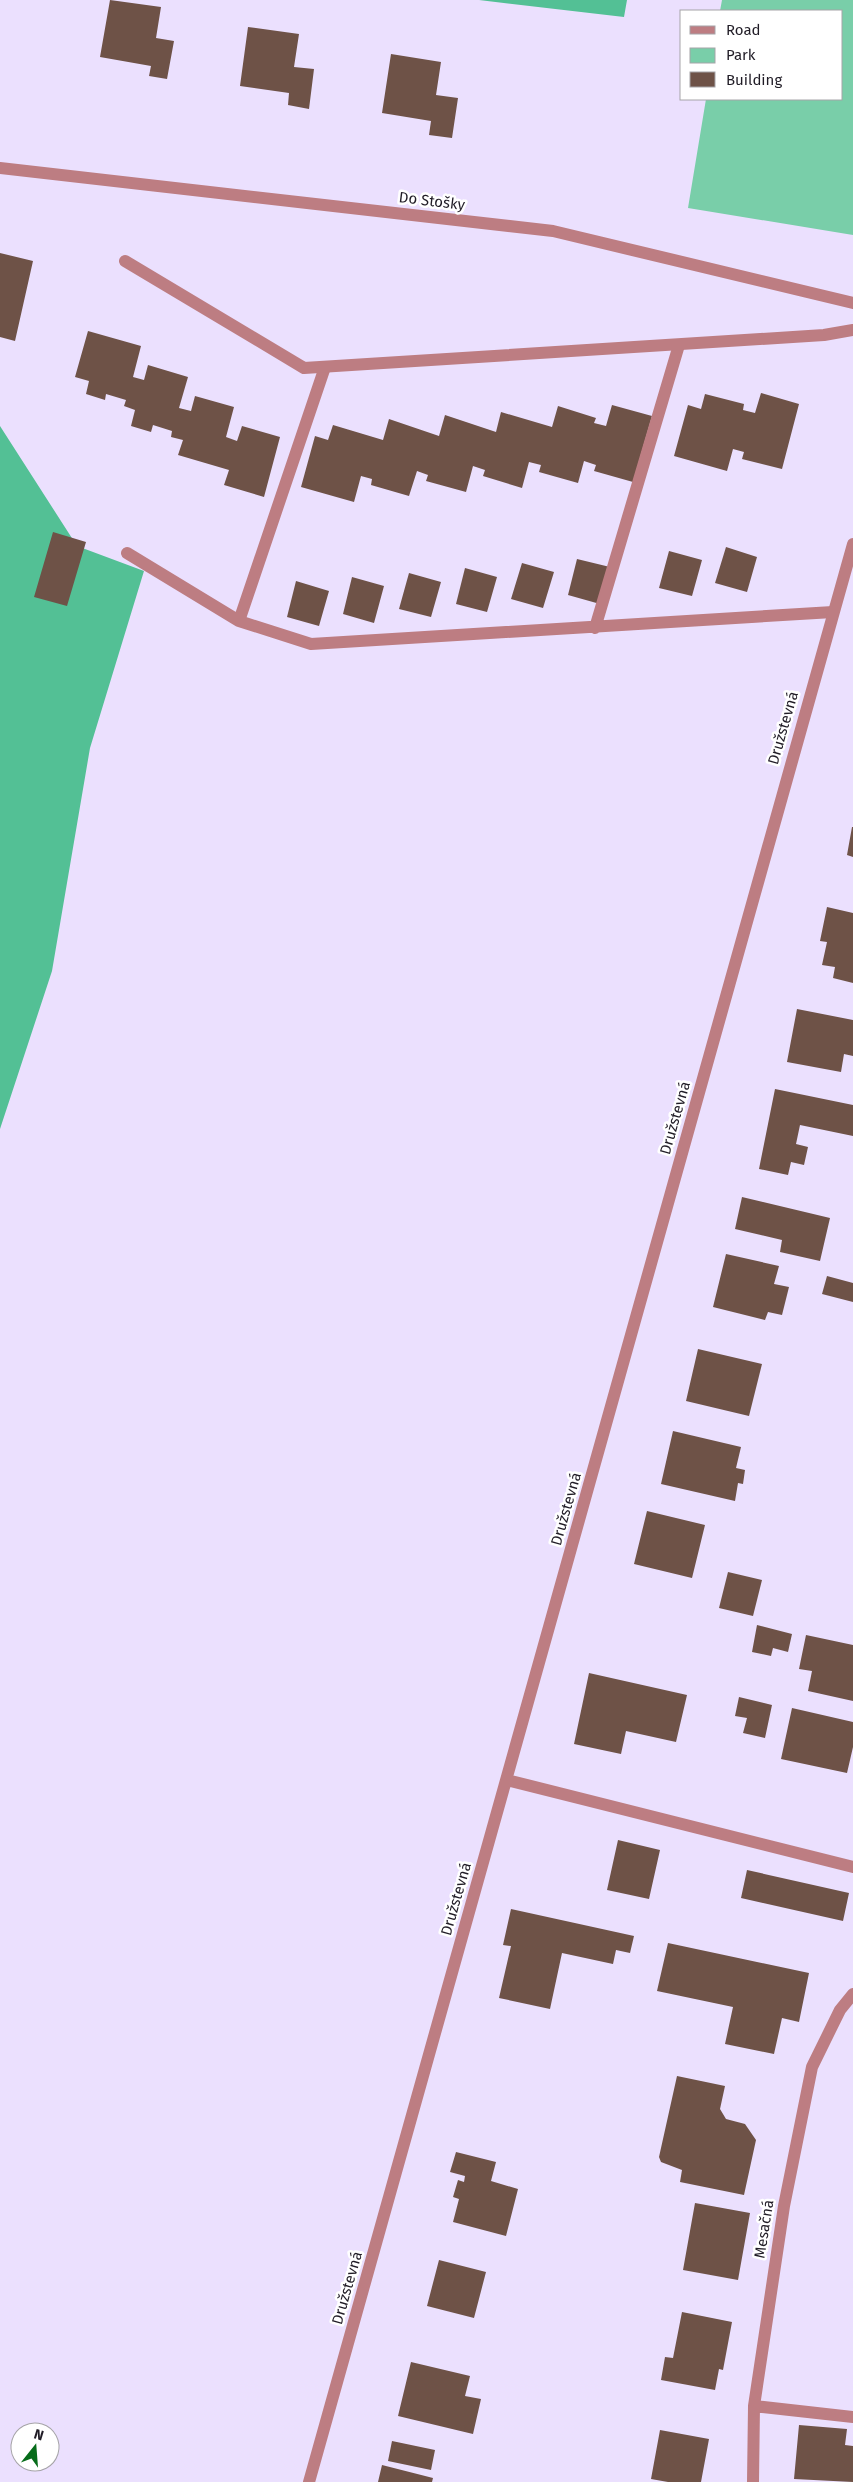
<svg xmlns="http://www.w3.org/2000/svg" width="853" height="2482" font-family="'Fira Sans',sans-serif">
  <rect width="100%" height="100%" fill="#ebe0fe"/>
  <path fill="#79cea9" d="M 722,0 L 853,0 L 853,235 L 688,208 L 706,99 L 842,99 L 842,11 L 720,11 Z"/>
  <path fill="#53c095" d="M 479,0 L 627,0 L 624,17 Z
    M 0,426 L 77,546 L 144,571 L 90,748 L 52,971 L 0,1129 Z"/>
  <path fill="#6e5247" d="M 110,0 L 161,7 L 156,38 L 174,41 L 167,79 L 149,76 L 151,66 L 100,57 Z
    M 248,27 L 299,34 L 294,67 L 314,69 L 309,109 L 288,105 L 289,93 L 240,86 Z
    M 391,54 L 441,62 L 436,95 L 458,98 L 452,138 L 429,135 L 431,121 L 382,113 Z
    M 0,253 L 33,261 L 15,341 L 0,337 Z
    M 88,331 L 141,346 L 133,377 L 144,380 L 148,365 L 188,377 L 179,408 L 191,411 L 195,396 L 234,407 L 226,437 L 237,441 L 242,426 L 280,437 L 264,497 L 224,485 L 229,470 L 178,455 L 183,440 L 171,437 L 172,431 L 153,425 L 151,432 L 131,426 L 135,410 L 124,406 L 126,400 L 106,394 L 105,400 L 86,394 L 89,381 L 75,377 Z
    M 761,393 L 799,404 L 782,469 L 742,459 L 744,452 L 733,449 L 727,471 L 674,456 L 688,405 L 701,409 L 705,394 L 744,404 L 743,410 L 755,413 Z
    M 612,405 L 652,416 L 633,482 L 594,471 L 596,465 L 584,461 L 578,483 L 539,472 L 541,465 L 529,462 L 522,488 L 483,476 L 485,470 L 473,466 L 466,492 L 426,481 L 428,475 L 417,471 L 409,496 L 371,485 L 372,479 L 361,476 L 354,502 L 301,487 L 315,436 L 328,440 L 333,425 L 383,440 L 389,419 L 439,436 L 445,415 L 496,432 L 501,412 L 552,427 L 558,406 L 596,418 L 594,423 L 606,426 Z
    M 53,532 L 86,542 L 67,606 L 34,597 Z
    M 726,547 L 757,557 L 747,592 L 715,583 Z
    M 669,551 L 702,560 L 692,596 L 659,588 Z
    M 577,559 L 610,567 L 600,604 L 568,595 Z
    M 522,563 L 554,572 L 543,608 L 511,599 Z
    M 465,568 L 497,577 L 487,612 L 456,604 Z
    M 409,573 L 441,582 L 431,617 L 399,609 Z
    M 352,577 L 384,586 L 374,623 L 343,614 Z
    M 296,581 L 329,591 L 319,626 L 287,617 Z
    M 852,827 L 853,827 L 853,857 L 847,855 Z
    M 827,907 L 853,913 L 853,983 L 833,978 L 835,967 L 822,965 L 827,942 L 820,941 Z
    M 797,1009 L 853,1020 L 853,1056 L 844,1054 L 841,1072 L 787,1062 Z
    M 775,1089 L 853,1105 L 853,1136 L 800,1125 L 796,1144 L 808,1147 L 804,1165 L 791,1162 L 788,1175 L 759,1169 Z
    M 742,1197 L 830,1218 L 820,1261 L 780,1252 L 782,1240 L 735,1229 Z
    M 726,1254 L 779,1266 L 774,1284 L 789,1287 L 782,1315 L 768,1312 L 765,1320 L 713,1307 Z
    M 827,1276 L 853,1283 L 853,1302 L 822,1294 Z
    M 698,1349 L 762,1364 L 749,1416 L 686,1401 Z
    M 673,1431 L 741,1447 L 736,1468 L 745,1470 L 743,1484 L 738,1483 L 735,1501 L 661,1484 Z
    M 647,1511 L 705,1525 L 692,1578 L 634,1564 Z
    M 728,1572 L 762,1580 L 753,1616 L 719,1608 Z
    M 757,1625 L 792,1634 L 788,1652 L 773,1648 L 771,1656 L 752,1652 Z
    M 806,1635 L 853,1645 L 853,1701 L 808,1691 L 812,1671 L 799,1669 Z
    M 589,1673 L 687,1695 L 676,1742 L 626,1731 L 621,1754 L 574,1744 Z
    M 739,1697 L 772,1705 L 765,1738 L 743,1733 L 747,1718 L 735,1716 Z
    M 792,1708 L 853,1722 L 853,1747 L 847,1773 L 781,1759 Z
    M 618,1840 L 660,1850 L 649,1899 L 607,1890 Z
    M 747,1870 L 849,1893 L 843,1921 L 741,1898 Z
    M 511,1909 L 634,1936 L 630,1953 L 616,1950 L 613,1964 L 562,1953 L 550,2009 L 499,1998 L 511,1946 L 503,1945 Z
    M 668,1943 L 809,1973 L 799,2022 L 782,2018 L 774,2054 L 725,2044 L 733,2007 L 657,1991 Z
    M 677,2076 L 725,2086 L 720,2109 L 726,2119 L 745,2124 L 756,2140 L 744,2195 L 680,2182 L 682,2170 L 661,2162 L 659,2157 Z
    M 456,2152 L 496,2162 L 491,2181 L 518,2189 L 506,2236 L 453,2222 L 459,2199 L 453,2197 L 458,2180 L 464,2182 L 465,2176 L 450,2172 Z
    M 695,2203 L 750,2213 L 738,2280 L 683,2270 Z
    M 439,2260 L 486,2272 L 474,2318 L 427,2306 Z
    M 682,2312 L 732,2322 L 723,2370 L 719,2369 L 715,2390 L 661,2380 L 665,2357 L 673,2358 Z
    M 411,2362 L 470,2376 L 465,2396 L 481,2399 L 473,2434 L 398,2416 Z
    M 799,2425 L 847,2429 L 845,2445 L 853,2446 L 853,2482 L 794,2479 Z
    M 660,2430 L 709,2439 L 701,2482 L 668,2482 L 651,2479 Z
    M 392,2441 L 435,2450 L 431,2470 L 388,2461 Z
    M 382,2465 L 433,2478 L 432,2482 L 378,2482 Z"/>
  <g fill="none" stroke-linecap="round" stroke-linejoin="round">
    <path stroke="#bd7d82" stroke-width="12" d="M 127,553 L 239,621 L 311,644 L 833,612
      M 239,621 L 325,367
      M 595,628 L 679,345"/>
    <path stroke="#bd7d82" stroke-width="12" d="M 0,168 L 553,231 L 853,303
      M 125,261 L 304,368 L 824,335 L 853,330
      M 507,1780 L 853,1867
      M 754,2406 L 853,2417
      M 309,2482 L 853,544
      M 753,2482 L 754,2406 L 784,2206 L 812,2067 L 840,2010 L 853,1994"/>
  </g>
  <g text-anchor="middle" dominant-baseline="central" stroke-width="5" stroke-linejoin="round" paint-order="stroke">
    <g font-size="15" fill="#201c26" stroke="#fff">
      <text transform="translate(432 201) rotate(7)">Do Stošky</text>
      <text transform="translate(783 728) rotate(-74)">Družstevná</text>
      <text transform="translate(675 1118) rotate(-74)">Družstevná</text>
      <text transform="translate(566 1509) rotate(-74)">Družstevná</text>
      <text transform="translate(456 1899) rotate(-74)">Družstevná</text>
      <text transform="translate(764 2229) rotate(-81)">Mesačná</text>
      <text transform="translate(347 2288) rotate(-74)">Družstevná</text>
    </g>
  </g>
  <rect x="680" y="10" width="162" height="90" fill="#ffffff" stroke="#a6a4a8"/>
  <rect x="690" y="26" width="25" height="8" fill="#bd7d82" stroke="#a6a4a8"/>
  <text x="726" y="35" font-size="15" fill="#201c26">Road</text>
  <rect x="690" y="48" width="25" height="15" fill="#79cea9" stroke="#a6a4a8"/>
  <text x="726" y="60" font-size="15" fill="#201c26">Park</text>
  <rect x="690" y="72" width="25" height="15" fill="#6e5247" stroke="#a6a4a8"/>
  <text x="726" y="85" font-size="15" fill="#201c26">Building</text>
  <g transform="translate(35 2447) rotate(17)"><circle r="24" fill="#ffffff" stroke="#a6a4a8"/>
  <path d="M0-4L9 19L0 12L-9 19Z" fill="#076c1a"/>
  <text y="-8" font-size="14" font-weight="bold" text-anchor="middle" fill="#201c26">N</text>
  </g>
</svg>
